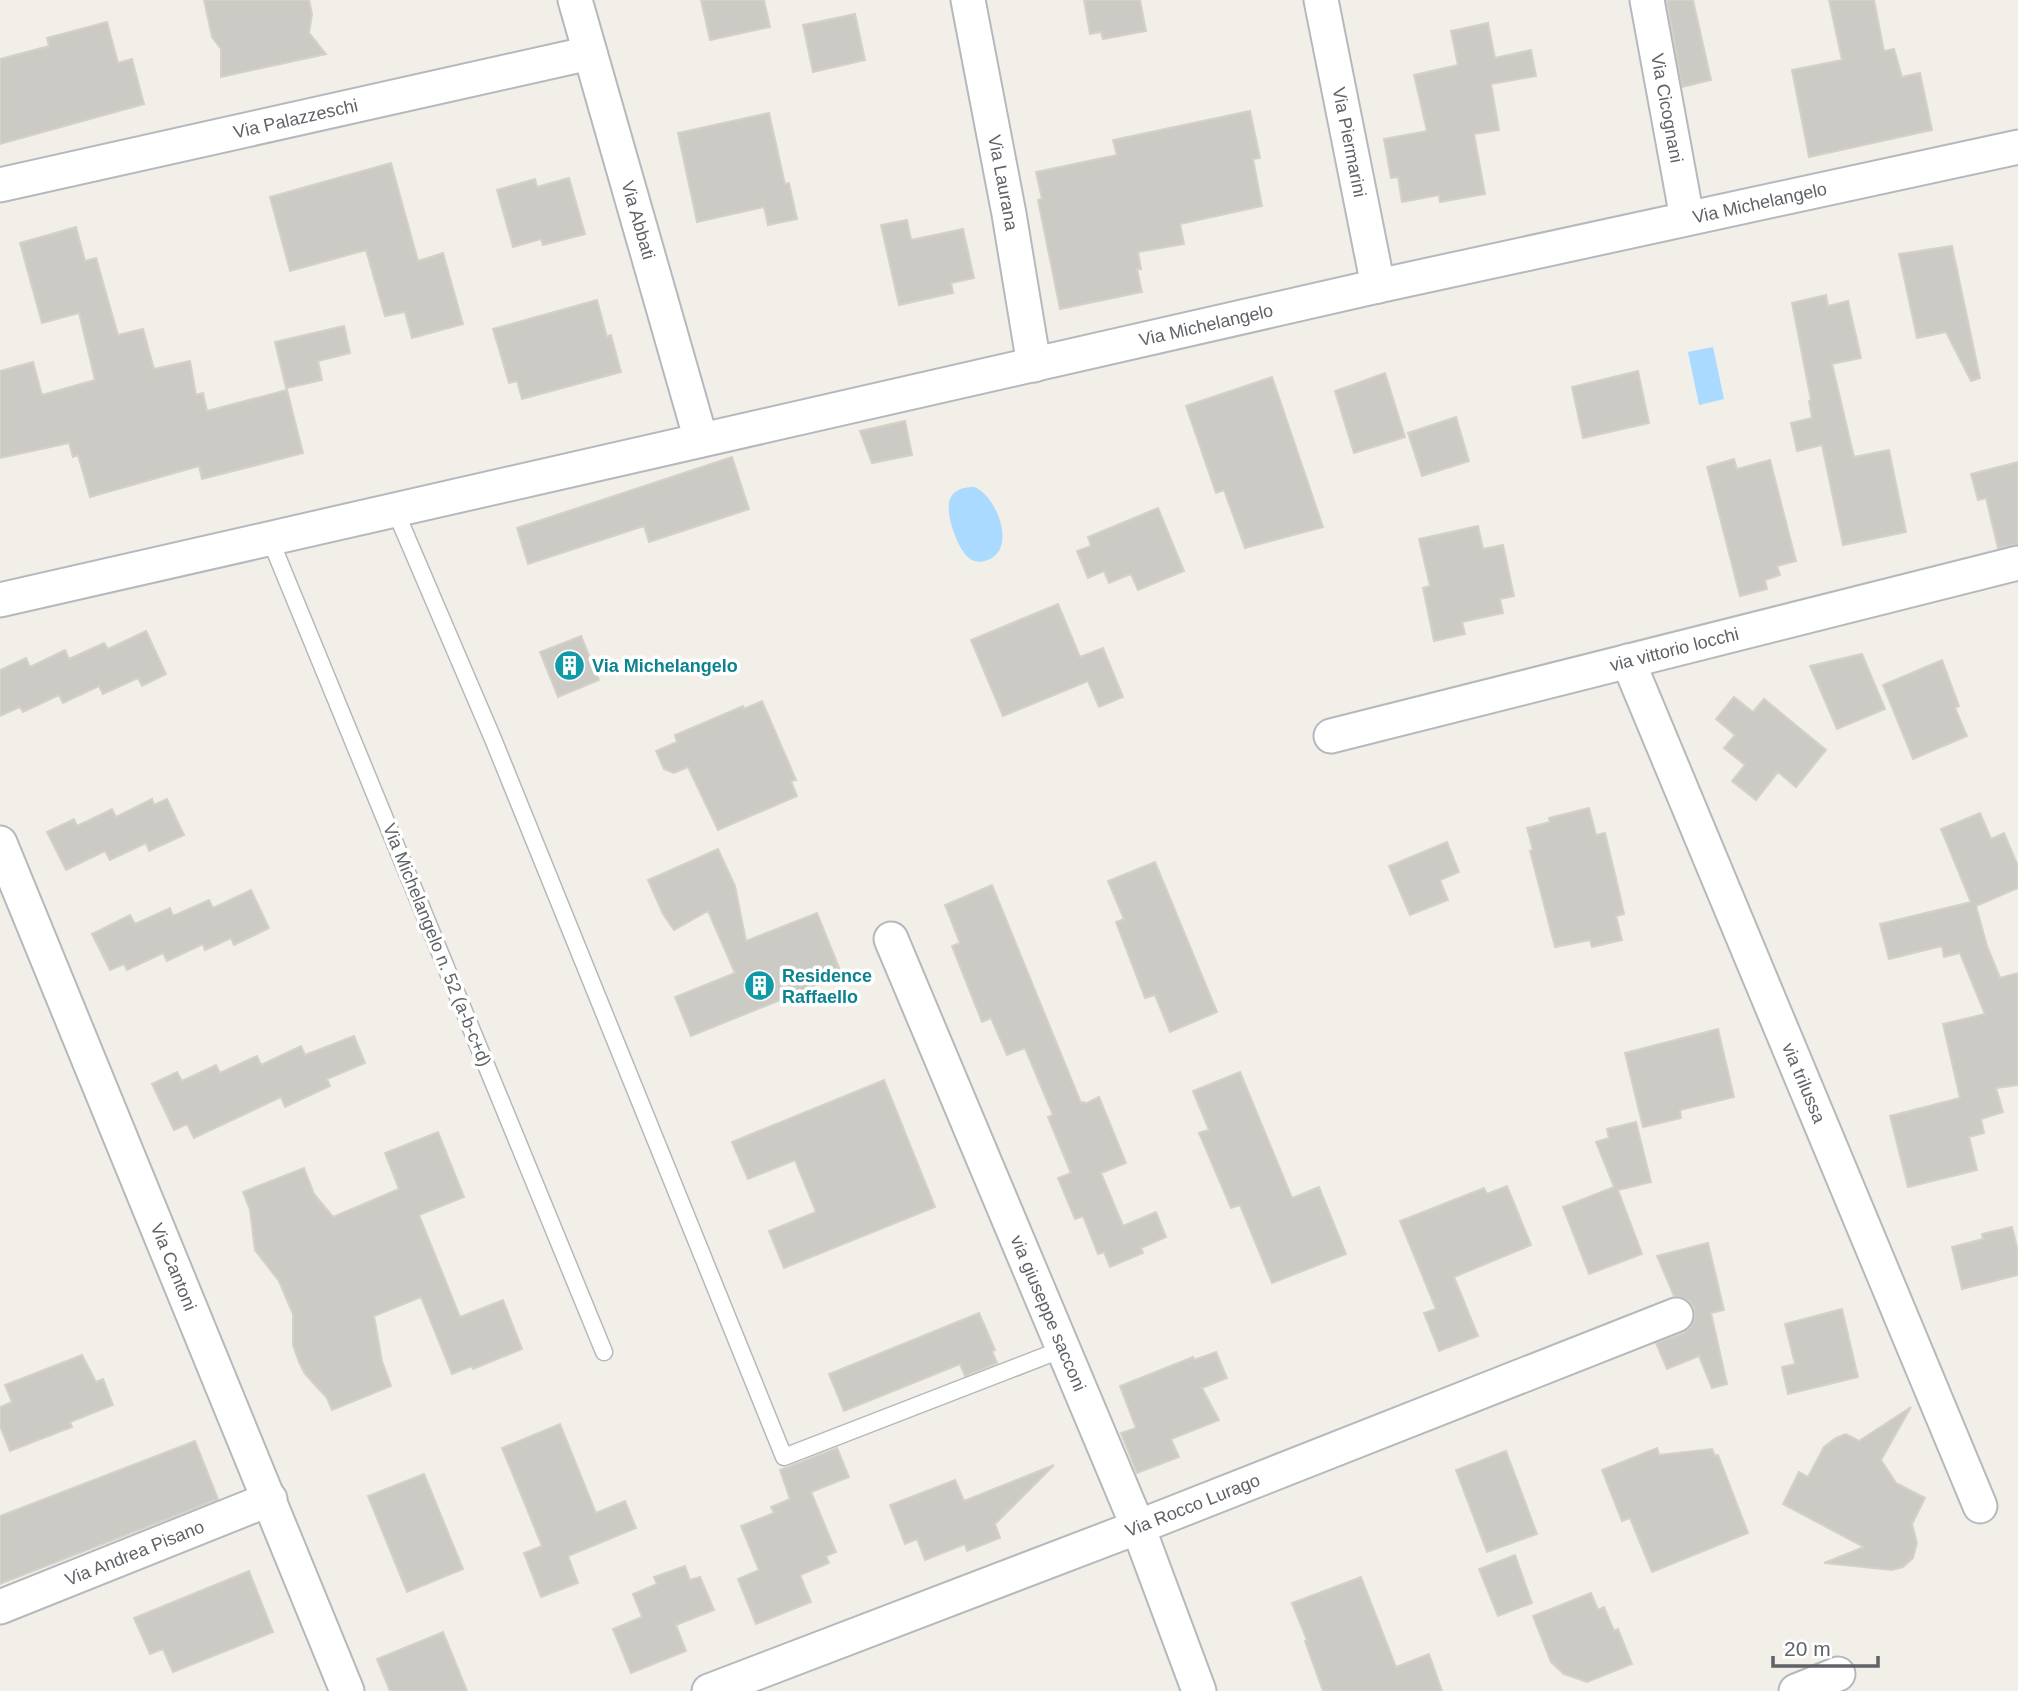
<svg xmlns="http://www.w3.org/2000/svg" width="2018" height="1691" font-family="Arial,sans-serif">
  <rect width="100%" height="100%" fill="#f1efe8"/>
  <path fill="#aadaff" d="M 1713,347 L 1724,399 L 1699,405 L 1688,352 Z
    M 974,487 C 995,494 1017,546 990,559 C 968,570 959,546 953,530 C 946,509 944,487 974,487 Z"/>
  <path fill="#cccac5" stroke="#d6d1c6" stroke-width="2" d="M 204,0 L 309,0 L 312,14 L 309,33 L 326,54 L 221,77 L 221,49 L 212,37 Z
    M 701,0 L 764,0 L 770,27 L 710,40 Z
    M 1084,0 L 1140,0 L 1146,31 L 1103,39 L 1101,32 L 1090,34 Z
    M 1667,0 L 1693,0 L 1711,80 L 1682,87 Z
    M 1829,0 L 1874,0 L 1884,51 L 1894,49 L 1902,77 L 1920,73 L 1932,130 L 1809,157 L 1792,70 L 1842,60 Z
    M 855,14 L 865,60 L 813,72 L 803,25 Z
    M 107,22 L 118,63 L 132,59 L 144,104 L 0,144 L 0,59 L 49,46 L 47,38 Z
    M 1488,23 L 1495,58 L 1531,50 L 1536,76 L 1491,84 L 1499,130 L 1474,134 L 1485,194 L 1440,202 L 1439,195 L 1402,202 L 1398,177 L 1391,178 L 1384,139 L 1427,131 L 1414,75 L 1458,65 L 1451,31 Z
    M 1250,111 L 1260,158 L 1253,159 L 1262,206 L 1180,224 L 1184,244 L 1138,252 L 1141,269 L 1137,269 L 1142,292 L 1060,309 L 1038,200 L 1042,199 L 1036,172 L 1117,155 L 1113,140 Z
    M 769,113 L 785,184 L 789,183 L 797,219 L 768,225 L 764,207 L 697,222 L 678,133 Z
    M 391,163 L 418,261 L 443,253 L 463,324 L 412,338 L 405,312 L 385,316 L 366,250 L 290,271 L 270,197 Z
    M 569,178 L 585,234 L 543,245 L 541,239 L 513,247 L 497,190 L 535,179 L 537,187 Z
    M 907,220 L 911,240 L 963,229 L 974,278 L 951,283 L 953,293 L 899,305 L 881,225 Z
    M 76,227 L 85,261 L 96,258 L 118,335 L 143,329 L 154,369 L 190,361 L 196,395 L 203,393 L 207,411 L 287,390 L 303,453 L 202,479 L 199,466 L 90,497 L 78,455 L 73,457 L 69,443 L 0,458 L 0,371 L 33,362 L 42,395 L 95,380 L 79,313 L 42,323 L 20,243 Z
    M 1952,246 L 1980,378 L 1971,381 L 1946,332 L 1917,338 L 1899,254 Z
    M 1826,295 L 1828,306 L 1848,301 L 1861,358 L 1832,364 L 1854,457 L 1889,450 L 1906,532 L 1843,545 L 1822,445 L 1797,451 L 1791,423 L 1812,418 L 1809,401 L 1811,400 L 1792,303 Z
    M 597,300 L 607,337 L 611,335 L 621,372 L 522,399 L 517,381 L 509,383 L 493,329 Z
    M 344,326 L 350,353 L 318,361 L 322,380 L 286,388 L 275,342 Z
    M 1638,371 L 1649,423 L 1583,438 L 1572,387 Z
    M 1385,373 L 1405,437 L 1354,453 L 1335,391 Z
    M 1272,377 L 1323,527 L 1245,548 L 1224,490 L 1216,493 L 1186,406 Z
    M 1456,417 L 1469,461 L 1422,476 L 1408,433 Z
    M 905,421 L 912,455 L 872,463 L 860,431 Z
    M 732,457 L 749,509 L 649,542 L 644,526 L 528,564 L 517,528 Z
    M 1734,459 L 1737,469 L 1770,460 L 1796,561 L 1777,566 L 1780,575 L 1765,580 L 1767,589 L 1740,596 L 1707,467 Z
    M 2018,462 L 2018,544 L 1998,548 L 1986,498 L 1978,500 L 1971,474 Z
    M 1158,508 L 1184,571 L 1138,590 L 1131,574 L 1109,583 L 1104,571 L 1088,578 L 1077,551 L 1091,546 L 1088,537 Z
    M 1478,526 L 1483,549 L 1503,545 L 1514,596 L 1500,599 L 1503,613 L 1462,622 L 1465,634 L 1434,641 L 1423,588 L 1430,586 L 1419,539 Z
    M 1058,604 L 1080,657 L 1103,648 L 1123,697 L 1099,707 L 1088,681 L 1003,716 L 971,640 Z
    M 146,631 L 166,674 L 142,686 L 138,678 L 103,694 L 99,686 L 63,703 L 59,695 L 23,712 L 20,707 L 0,716 L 0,670 L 26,658 L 30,667 L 65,650 L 69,659 L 104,643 L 108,649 Z
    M 581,636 L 599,680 L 558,697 L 540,652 Z
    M 1862,654 L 1885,709 L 1837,729 L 1810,666 Z
    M 1942,660 L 1959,706 L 1955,708 L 1967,736 L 1913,759 L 1883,685 Z
    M 1734,697 L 1753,712 L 1764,699 L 1826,750 L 1796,787 L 1778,772 L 1756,800 L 1732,781 L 1745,765 L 1724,748 L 1735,735 L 1716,719 Z
    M 762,701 L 796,780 L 791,781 L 797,796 L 718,830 L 688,767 L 674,773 L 664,769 L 656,751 L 677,742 L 675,735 L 743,706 L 744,709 Z
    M 152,799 L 154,805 L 167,799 L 184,835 L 149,851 L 146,843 L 110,860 L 105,851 L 66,870 L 47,832 L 74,819 L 77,826 L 112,809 L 116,817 Z
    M 1589,808 L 1596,835 L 1605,833 L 1618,887 L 1624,914 L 1616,916 L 1622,940 L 1592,947 L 1590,940 L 1555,947 L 1530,851 L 1533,850 L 1527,828 L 1550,822 L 1549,818 Z
    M 1980,813 L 1991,839 L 2004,833 L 2018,866 L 2018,888 L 1976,906 L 1987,946 L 2000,978 L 2018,973 L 2018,1085 L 1996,1088 L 2003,1112 L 1981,1119 L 1984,1133 L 1969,1137 L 1977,1170 L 1908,1187 L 1890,1116 L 1960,1098 L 1943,1024 L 1985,1014 L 1960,953 L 1944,957 L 1942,946 L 1889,959 L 1880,924 L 1971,902 L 1941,829 Z
    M 1447,842 L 1459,872 L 1440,880 L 1448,900 L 1410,915 L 1389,866 Z
    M 718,849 L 735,886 L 746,941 L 817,913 L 842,975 L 691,1036 L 675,997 L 735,973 L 708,911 L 674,930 L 663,914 L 648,880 Z
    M 1155,862 L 1217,1012 L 1170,1032 L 1155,995 L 1145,998 L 1116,922 L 1124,919 L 1108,881 Z
    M 992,885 L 1081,1103 L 1084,1102 L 1085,1104 L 1099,1097 L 1126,1163 L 1101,1173 L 1123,1226 L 1156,1212 L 1166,1237 L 1141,1248 L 1143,1253 L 1110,1267 L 1104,1252 L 1098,1254 L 1083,1216 L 1075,1219 L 1058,1178 L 1071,1173 L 1048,1117 L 1053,1115 L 1025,1048 L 1007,1055 L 991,1018 L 982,1022 L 952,946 L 960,943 L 945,905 Z
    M 251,890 L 269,928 L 234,945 L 231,938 L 205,950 L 203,944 L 167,961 L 163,953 L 127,970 L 124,964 L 110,970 L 92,934 L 130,915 L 135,924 L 170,908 L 173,916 L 209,900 L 213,908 Z
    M 1718,1029 L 1734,1097 L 1680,1110 L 1681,1118 L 1643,1127 L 1625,1053 Z
    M 354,1036 L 365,1063 L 327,1079 L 330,1086 L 285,1107 L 281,1097 L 194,1138 L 187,1124 L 174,1130 L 152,1084 L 177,1072 L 182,1081 L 216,1065 L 220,1073 L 257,1056 L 261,1065 L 301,1046 L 305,1055 Z
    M 1240,1072 L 1292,1198 L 1319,1187 L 1346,1254 L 1272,1283 L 1240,1205 L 1231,1208 L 1199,1133 L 1209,1130 L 1193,1091 Z
    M 884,1080 L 935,1207 L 784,1268 L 769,1231 L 816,1212 L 795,1160 L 748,1179 L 732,1142 Z
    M 1636,1122 L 1651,1182 L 1618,1190 L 1642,1254 L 1589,1274 L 1563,1207 L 1614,1187 L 1596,1142 L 1609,1138 L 1607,1129 Z
    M 438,1132 L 464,1197 L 419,1215 L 460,1317 L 503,1300 L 522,1349 L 473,1369 L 472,1366 L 452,1374 L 421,1297 L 374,1316 L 382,1361 L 391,1386 L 332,1410 L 327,1398 L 305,1374 L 299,1362 L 293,1345 L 293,1314 L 279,1281 L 255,1250 L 250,1210 L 243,1192 L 304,1168 L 314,1194 L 333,1217 L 399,1189 L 385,1153 Z
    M 1507,1186 L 1531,1245 L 1454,1277 L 1478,1336 L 1439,1351 L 1424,1313 L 1436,1309 L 1400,1221 L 1484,1188 L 1487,1194 Z
    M 2012,1227 L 2018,1251 L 2018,1275 L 1962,1289 L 1952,1247 L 1983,1239 L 1982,1234 Z
    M 1708,1243 L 1724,1310 L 1711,1313 L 1727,1384 L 1712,1388 L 1699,1356 L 1667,1369 L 1656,1343 L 1684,1333 L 1691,1326 L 1695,1317 L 1694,1307 L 1688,1300 L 1674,1296 L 1657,1256 Z
    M 1842,1309 L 1858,1377 L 1788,1394 L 1782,1367 L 1795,1364 L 1785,1324 Z
    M 979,1313 L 995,1350 L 992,1351 L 997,1363 L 965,1376 L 960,1364 L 844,1411 L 829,1374 Z
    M 1216,1352 L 1227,1378 L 1202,1388 L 1219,1420 L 1171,1439 L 1179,1457 L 1137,1473 L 1121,1433 L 1136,1428 L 1120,1386 L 1193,1357 L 1194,1360 Z
    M 82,1355 L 96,1382 L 103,1379 L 113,1405 L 70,1422 L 72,1427 L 10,1451 L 0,1426 L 0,1407 L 12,1402 L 5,1385 Z
    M 1911,1407 L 1881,1460 L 1896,1483 L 1925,1498 L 1912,1524 L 1917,1543 L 1913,1558 L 1903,1567 L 1892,1570 L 1824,1563 L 1864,1547 L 1783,1504 L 1799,1472 L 1808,1477 L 1824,1447 L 1836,1438 L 1846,1434 L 1859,1441 Z
    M 560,1424 L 596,1513 L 625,1501 L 636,1528 L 568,1556 L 578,1583 L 541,1597 L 524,1553 L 542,1546 L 502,1448 Z
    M 195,1441 L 218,1499 L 0,1584 L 0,1516 Z
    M 837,1448 L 849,1477 L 811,1492 L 836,1552 L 826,1556 L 829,1563 L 800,1575 L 811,1602 L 756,1624 L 738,1579 L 759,1570 L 741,1526 L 774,1513 L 771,1507 L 790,1499 L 780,1470 Z
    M 1657,1448 L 1659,1455 L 1712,1449 L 1715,1456 L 1718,1455 L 1748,1533 L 1652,1572 L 1630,1518 L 1622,1521 L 1602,1470 Z
    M 1506,1451 L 1537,1534 L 1487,1552 L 1456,1470 Z
    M 1054,1465 L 995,1524 L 1000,1538 L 967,1551 L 965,1544 L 925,1560 L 917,1539 L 905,1544 L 890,1505 L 955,1480 L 964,1501 Z
    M 424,1474 L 463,1569 L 407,1592 L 368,1496 Z
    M 1515,1555 L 1532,1603 L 1498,1616 L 1479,1569 Z
    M 685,1566 L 690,1580 L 700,1577 L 714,1610 L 676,1625 L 686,1651 L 631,1673 L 613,1629 L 642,1617 L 633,1594 L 657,1584 L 654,1577 Z
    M 249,1571 L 273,1632 L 173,1672 L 163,1649 L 150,1654 L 134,1618 Z
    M 1361,1577 L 1396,1667 L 1429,1654 L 1442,1691 L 1323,1691 L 1305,1641 L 1307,1640 L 1292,1603 Z
    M 1591,1593 L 1598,1610 L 1604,1607 L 1614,1631 L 1618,1629 L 1632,1664 L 1587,1682 L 1564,1674 L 1551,1662 L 1533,1616 Z
    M 443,1632 L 467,1691 L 390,1691 L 377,1659 Z"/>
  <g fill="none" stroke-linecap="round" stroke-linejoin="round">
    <defs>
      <path id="service" d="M 395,510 L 493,739 L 784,1457 L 1063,1349
        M 270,539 L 604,1352"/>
      <g id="minor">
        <path id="s1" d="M 575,0 L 701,440"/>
        <path id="s2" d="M 968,0 L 1009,214 L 1034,365"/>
        <path id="s3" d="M 1321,0 L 1378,286"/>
        <path id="s4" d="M 1647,0 L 1687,218"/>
        <path id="s5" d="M 0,185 L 590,53"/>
        <path id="s6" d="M 0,600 L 1378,286 L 2018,147"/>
        <path id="s7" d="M 1628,661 L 1980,1506"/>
        <path id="s8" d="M 1331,736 L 2018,563"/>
        <path id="s9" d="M 0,843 L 347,1691"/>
        <path id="s10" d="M 891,939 L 1138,1527 L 1199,1691"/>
        <path id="s11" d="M 0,1607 L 270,1499"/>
        <path id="s12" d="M 709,1691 L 1138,1527 L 1676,1315"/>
        <path d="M 1796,1691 L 1838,1674"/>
      </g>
    </defs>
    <use href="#service" stroke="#b5b8bc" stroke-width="19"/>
    <use href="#minor" stroke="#b5b8bc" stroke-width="37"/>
    <use href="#service" stroke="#fff" stroke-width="16"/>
    <use href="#minor" stroke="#fff" stroke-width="33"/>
  </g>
  <defs>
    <symbol id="building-disc" viewBox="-11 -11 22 22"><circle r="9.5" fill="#0f9aa8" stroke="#fff"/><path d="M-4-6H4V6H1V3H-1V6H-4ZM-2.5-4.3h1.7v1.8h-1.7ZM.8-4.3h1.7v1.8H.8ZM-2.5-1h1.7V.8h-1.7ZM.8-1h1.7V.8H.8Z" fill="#fff"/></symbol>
  </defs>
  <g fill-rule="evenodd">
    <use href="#building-disc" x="552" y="648" width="35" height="35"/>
    <use href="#building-disc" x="742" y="968" width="35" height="35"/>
  </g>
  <g text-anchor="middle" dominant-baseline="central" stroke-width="7" stroke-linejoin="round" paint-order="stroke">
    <g font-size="18" fill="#5f6368" stroke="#fff">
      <text stroke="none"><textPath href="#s4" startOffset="110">Via Cicognani</textPath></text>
      <text stroke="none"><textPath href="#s5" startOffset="303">Via Palazzeschi</textPath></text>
      <text stroke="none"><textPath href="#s3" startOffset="145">Via Piermarini</textPath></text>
      <text stroke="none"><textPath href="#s2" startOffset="186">Via Laurana</textPath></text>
      <text stroke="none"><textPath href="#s6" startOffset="1804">Via Michelangelo</textPath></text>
      <text stroke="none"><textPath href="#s1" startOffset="229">Via Abbati</textPath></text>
      <text stroke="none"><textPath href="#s6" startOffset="1237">Via Michelangelo</textPath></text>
      <text stroke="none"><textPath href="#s8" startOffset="354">via vittorio locchi</textPath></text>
      <text transform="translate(437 945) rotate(68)">Via Michelangelo n. 52 (a-b-c+d)</text>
      <text stroke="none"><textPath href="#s7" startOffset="457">via trilussa</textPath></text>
      <text stroke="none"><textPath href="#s9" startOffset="458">Via Cantoni</textPath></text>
      <text stroke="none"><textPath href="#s10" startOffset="406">via giuseppe sacconi</textPath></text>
      <text stroke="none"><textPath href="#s12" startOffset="518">Via Rocco Lurago</textPath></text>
      <text stroke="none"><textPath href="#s11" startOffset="145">Via Andrea Pisano</textPath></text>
    </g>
    <g font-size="18" font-weight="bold" fill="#0d838f" stroke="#fff" text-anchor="start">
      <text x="592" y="666">Via Michelangelo</text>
      <text x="782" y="976">Residence<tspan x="782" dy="21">Raffaello</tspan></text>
    </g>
  </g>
  <path d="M1773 1656v10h105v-10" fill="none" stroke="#5f6368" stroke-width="3.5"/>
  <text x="1784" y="1656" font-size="21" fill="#5f6368" stroke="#ffffff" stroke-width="5" paint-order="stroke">20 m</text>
</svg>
